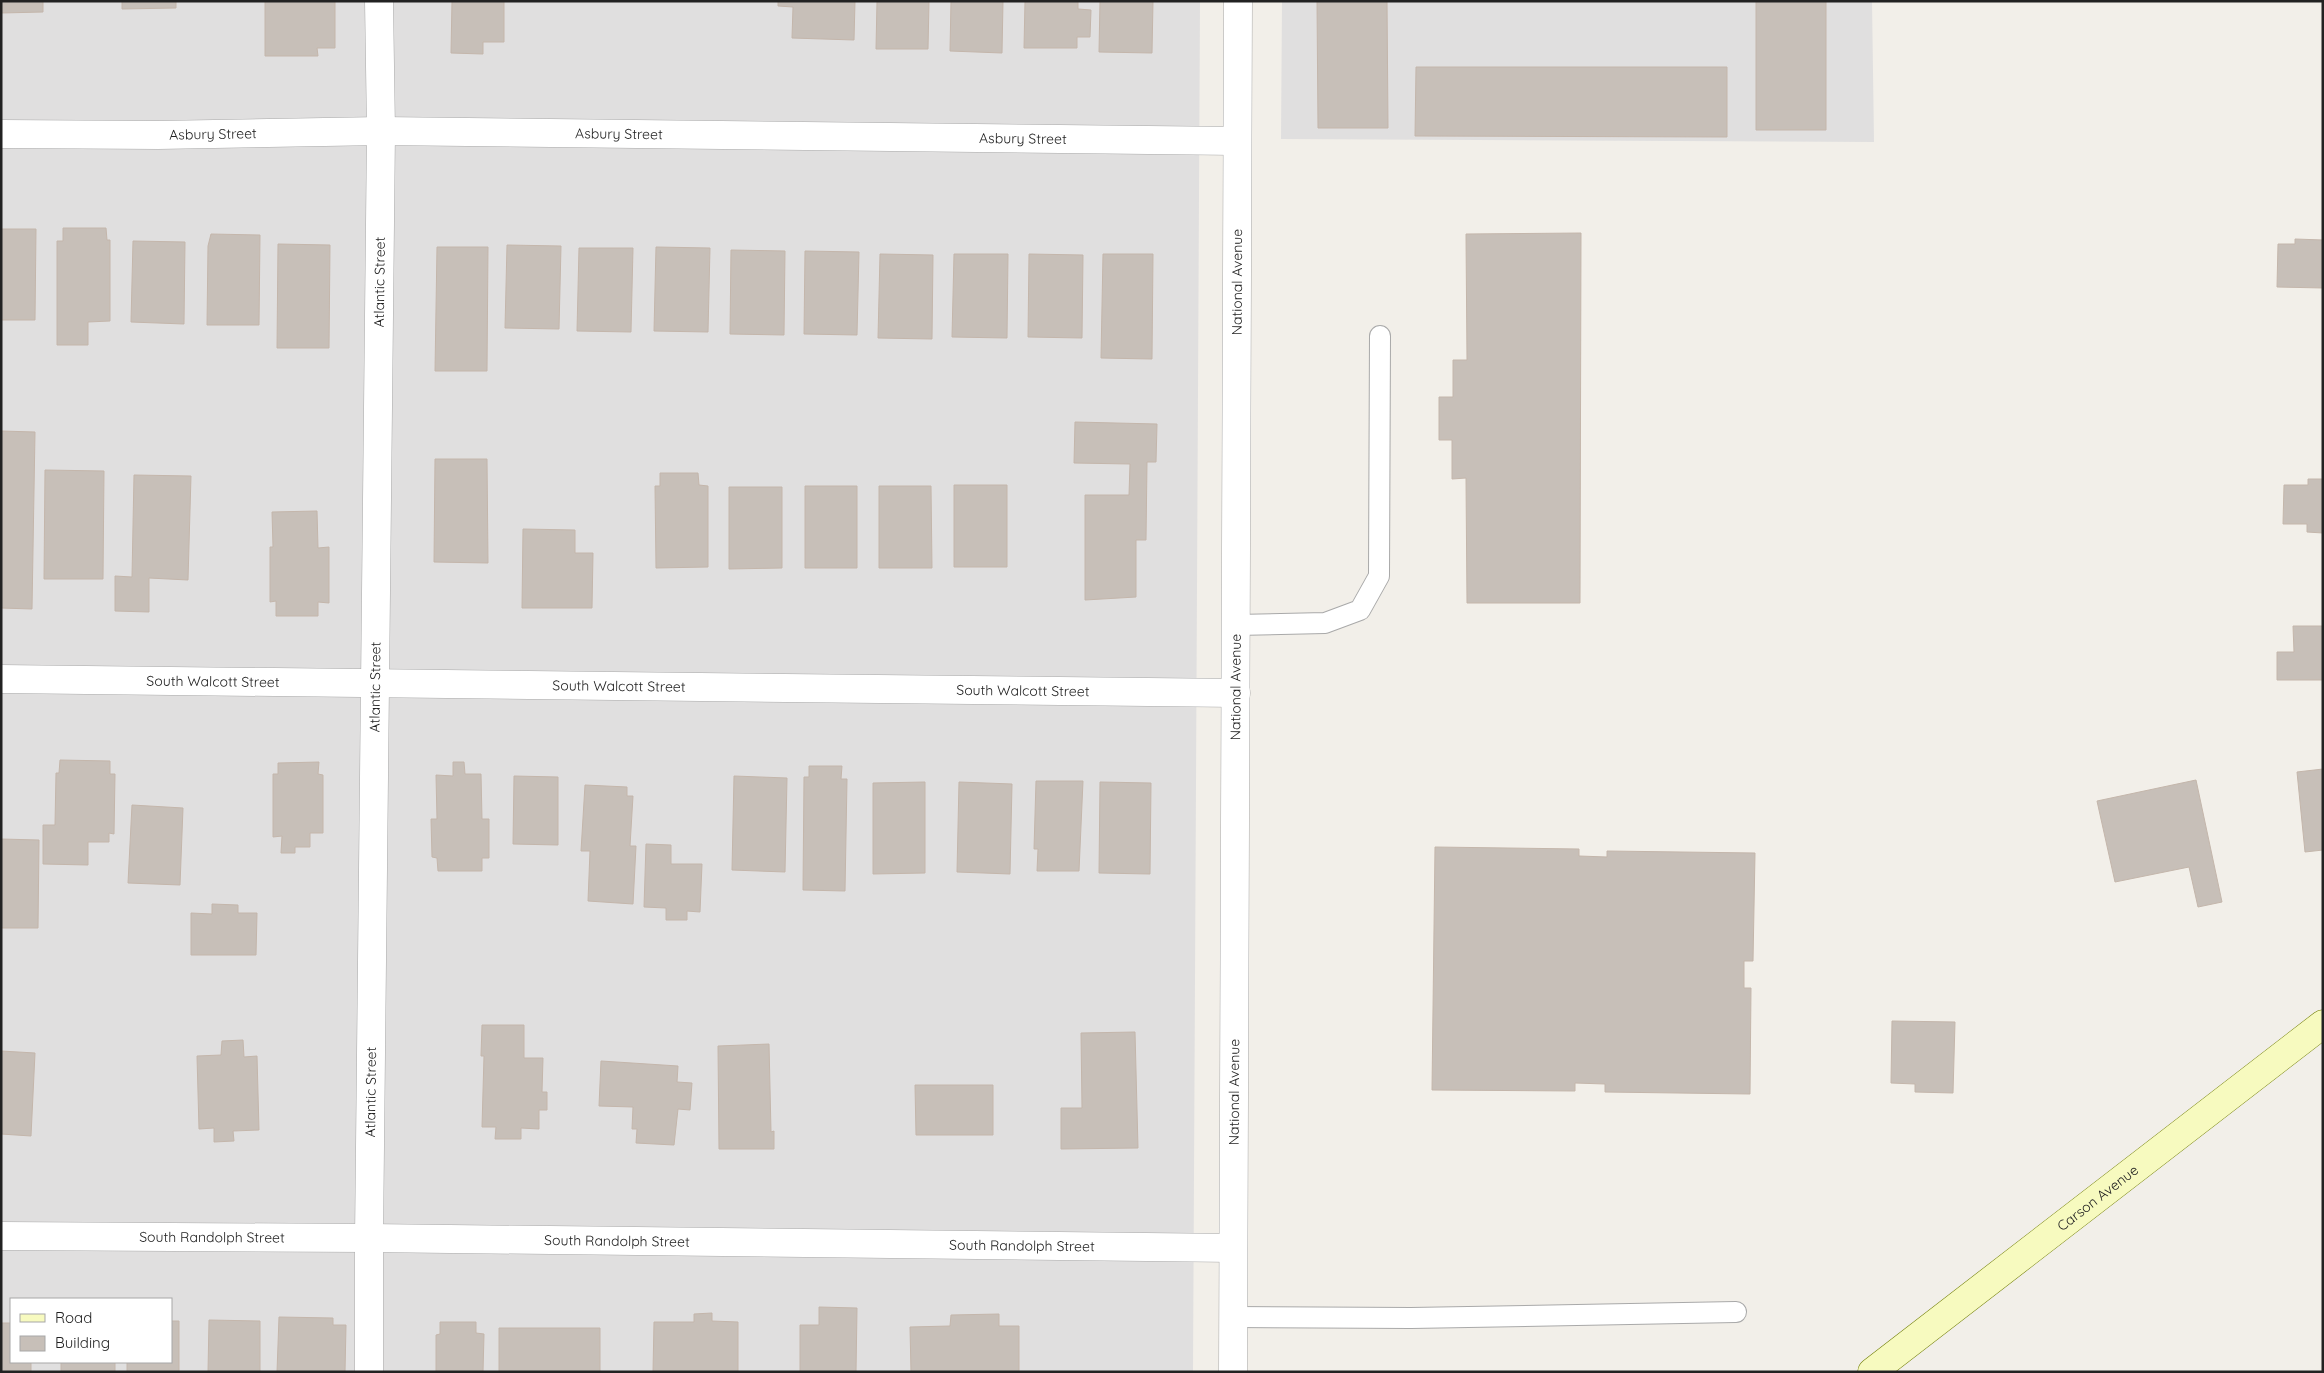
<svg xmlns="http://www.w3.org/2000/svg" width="2324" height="1373" font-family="Quicksand,sans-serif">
  <rect width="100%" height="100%" fill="#f2efe9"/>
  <path fill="#e0dfdf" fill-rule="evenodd" d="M 1,1 L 1200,1 L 1193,1372 L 1,1372 ZM 11,1299 L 171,1299 L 171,1362 L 11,1362 Z
    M 1282,1 L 1872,1 L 1874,142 L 1281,139 Z"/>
  <path fill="#c7bfb8" stroke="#c4b6ab" d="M 1,1 L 43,1 L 43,12 L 1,13 Z
    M 122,1 L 176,1 L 176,8 L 122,9 Z
    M 265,1 L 335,1 L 335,48 L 317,48 L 318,56 L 265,56 Z
    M 452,1 L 504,1 L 504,42 L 483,42 L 483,54 L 451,53 Z
    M 778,1 L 855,1 L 854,40 L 792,38 L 793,7 L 778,6 Z
    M 877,1 L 929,1 L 928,49 L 876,49 Z
    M 951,1 L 1003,1 L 1002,53 L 950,51 Z
    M 1025,1 L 1078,1 L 1078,9 L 1091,10 L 1090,37 L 1077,37 L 1077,48 L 1024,48 Z
    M 1100,1 L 1153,1 L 1152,53 L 1099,52 Z
    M 1317,1 L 1387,1 L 1388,128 L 1318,128 Z
    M 1756,1 L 1826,1 L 1826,130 L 1756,130 Z
    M 1416,67 L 1727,67 L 1727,137 L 1415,136 Z
    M 63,228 L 106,228 L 107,240 L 110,240 L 110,321 L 88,322 L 88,345 L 57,345 L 57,241 L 63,241 Z
    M 1,229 L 36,229 L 35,320 L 1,320 Z
    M 1581,233 L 1580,603 L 1467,603 L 1466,478 L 1452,479 L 1452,440 L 1439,440 L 1439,397 L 1453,397 L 1453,360 L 1467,360 L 1466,234 Z
    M 211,234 L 260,235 L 259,325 L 207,325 L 208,246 Z
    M 2295,239 L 2323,240 L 2323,288 L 2277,287 L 2278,244 L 2295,244 Z
    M 133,241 L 185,242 L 184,324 L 131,322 Z
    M 278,244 L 330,245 L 329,348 L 277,348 Z
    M 507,245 L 561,246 L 559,329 L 505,328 Z
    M 437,247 L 488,247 L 487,371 L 435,371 Z
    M 656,247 L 710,248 L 708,332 L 654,331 Z
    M 579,248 L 633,248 L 631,332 L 577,331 Z
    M 731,250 L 785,251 L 784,335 L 730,334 Z
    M 805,251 L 859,252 L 857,335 L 804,334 Z
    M 880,254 L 933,255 L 932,339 L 878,338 Z
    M 954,254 L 1008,254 L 1007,338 L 952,337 Z
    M 1029,254 L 1083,255 L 1082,338 L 1028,337 Z
    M 1103,254 L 1153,254 L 1152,359 L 1101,358 Z
    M 1075,422 L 1157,424 L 1156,462 L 1147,462 L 1146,540 L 1136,540 L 1136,597 L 1085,600 L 1085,495 L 1129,495 L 1130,464 L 1074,463 Z
    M 1,431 L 35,432 L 32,609 L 1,608 Z
    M 435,459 L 487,459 L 488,563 L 434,562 Z
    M 45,470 L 104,471 L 103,579 L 44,579 Z
    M 660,473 L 698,473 L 699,485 L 708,486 L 708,567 L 656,568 L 655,486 L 660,486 Z
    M 134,475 L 191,476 L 188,580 L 149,578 L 149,612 L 115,611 L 115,576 L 132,577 Z
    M 2308,479 L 2323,479 L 2323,533 L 2307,532 L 2307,524 L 2283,524 L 2284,485 L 2308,485 Z
    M 954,485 L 1007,485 L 1007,567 L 954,567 Z
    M 805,486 L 857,486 L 857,568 L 805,568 Z
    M 879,486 L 931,486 L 932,568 L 879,568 Z
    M 729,487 L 782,487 L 782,568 L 729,569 Z
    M 317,511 L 318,548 L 329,547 L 329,603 L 318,602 L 318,616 L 276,616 L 276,601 L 270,602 L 270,547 L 273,547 L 272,512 Z
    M 523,529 L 575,530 L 575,553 L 593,553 L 592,608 L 522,608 Z
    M 2293,626 L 2323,626 L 2323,680 L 2277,680 L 2277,652 L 2294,652 Z
    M 60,760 L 110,761 L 110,774 L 115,774 L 114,834 L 109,833 L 109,842 L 88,842 L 88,865 L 43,864 L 43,825 L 55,825 L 56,773 L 59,773 Z
    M 319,762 L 318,774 L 323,775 L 323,833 L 310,833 L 310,847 L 295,847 L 295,853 L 281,853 L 282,836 L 273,837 L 273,774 L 278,774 L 278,763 Z
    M 453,762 L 464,762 L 465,774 L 481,774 L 482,819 L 489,819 L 489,858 L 482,858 L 482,871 L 438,871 L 437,858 L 432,857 L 431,819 L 437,819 L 436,775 L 453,776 Z
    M 809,766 L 842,766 L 841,779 L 847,779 L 845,891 L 803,890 L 804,777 L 809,777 Z
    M 2323,769 L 2323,850 L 2305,852 L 2297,772 Z
    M 514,776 L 558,777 L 558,845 L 513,844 Z
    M 734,776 L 787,778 L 785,872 L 732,870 Z
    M 2196,780 L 2222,902 L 2198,907 L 2189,867 L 2115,882 L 2097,801 Z
    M 1036,781 L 1083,781 L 1079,871 L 1037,871 L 1038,849 L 1034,849 Z
    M 925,782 L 925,873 L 873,874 L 873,783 Z
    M 959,782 L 1012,784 L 1010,874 L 957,872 Z
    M 1100,782 L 1151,783 L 1150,874 L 1099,873 Z
    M 585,785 L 627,787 L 627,796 L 633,796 L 630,846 L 636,846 L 633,904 L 588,901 L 590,851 L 581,851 Z
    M 132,805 L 183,808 L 180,885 L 128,883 Z
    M 1,839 L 39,840 L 38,928 L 1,928 Z
    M 646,844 L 671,845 L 671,864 L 702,864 L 700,912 L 687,911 L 687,920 L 666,920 L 666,908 L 644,907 Z
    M 1435,847 L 1579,849 L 1579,856 L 1607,857 L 1607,851 L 1755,853 L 1753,961 L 1744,961 L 1744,988 L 1751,988 L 1750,1094 L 1605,1092 L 1605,1084 L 1575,1083 L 1575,1091 L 1432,1090 Z
    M 212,904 L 238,905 L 238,913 L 257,913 L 256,955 L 191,955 L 191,913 L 212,914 Z
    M 1892,1021 L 1955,1022 L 1953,1093 L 1915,1092 L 1915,1084 L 1891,1083 Z
    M 482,1025 L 524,1025 L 524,1058 L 543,1058 L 542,1092 L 547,1092 L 547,1110 L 539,1110 L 539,1129 L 521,1128 L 521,1139 L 495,1139 L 496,1127 L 482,1127 L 484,1056 L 481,1056 Z
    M 1135,1032 L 1138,1148 L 1061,1149 L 1061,1108 L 1082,1108 L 1081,1033 Z
    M 243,1040 L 244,1057 L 257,1056 L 259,1130 L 233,1131 L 234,1141 L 214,1142 L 214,1128 L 199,1129 L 197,1056 L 221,1055 L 222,1041 Z
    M 769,1044 L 771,1132 L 774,1131 L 774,1149 L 719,1149 L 718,1046 Z
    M 1,1051 L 35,1053 L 31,1136 L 1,1134 Z
    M 601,1061 L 678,1066 L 677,1082 L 692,1083 L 690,1110 L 678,1109 L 674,1145 L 636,1143 L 637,1129 L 632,1129 L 633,1107 L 599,1106 Z
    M 915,1085 L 993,1085 L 993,1135 L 916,1135 Z
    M 819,1307 L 857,1308 L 856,1372 L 800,1372 L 800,1325 L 819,1325 Z
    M 712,1313 L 712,1321 L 738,1322 L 738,1372 L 653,1372 L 654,1322 L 694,1322 L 694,1314 Z
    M 999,1314 L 999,1326 L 1019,1326 L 1019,1372 L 911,1372 L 910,1327 L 950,1326 L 951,1315 Z
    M 279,1317 L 333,1318 L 333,1325 L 346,1325 L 345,1372 L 277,1372 Z
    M 209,1320 L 260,1321 L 260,1372 L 208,1372 Z
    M 171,1321 L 179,1321 L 179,1372 L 127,1372 L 127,1362 L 171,1362 Z
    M 440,1322 L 476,1322 L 476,1333 L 484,1334 L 483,1372 L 436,1372 L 436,1335 L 440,1334 Z
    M 1,1323 L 11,1323 L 11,1362 L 31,1362 L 31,1372 L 1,1372 Z
    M 499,1328 L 600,1328 L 600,1372 L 499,1372 Z
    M 61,1362 L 115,1362 L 115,1372 L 61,1372 Z"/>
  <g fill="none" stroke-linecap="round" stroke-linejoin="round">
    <defs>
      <path id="lane" d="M 1236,625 L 1325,623 L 1360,610 L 1379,576 L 1380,336
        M 1233,1317 L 1411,1318 L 1736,1312"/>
      <g id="street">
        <path id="s1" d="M 1,134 L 158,135 L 381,131 L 1236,141"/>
        <path id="s2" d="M 1,679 L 1236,693"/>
        <path id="s3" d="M 1,1236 L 369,1238 L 1233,1248"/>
        <path id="s4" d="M 369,1372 L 369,1238 L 381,131 L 379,1"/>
        <path id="s5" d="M 1233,1372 L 1238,1"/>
      </g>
      <g id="secondary">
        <path id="s6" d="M 1872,1372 L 2323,1024"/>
      </g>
    </defs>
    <use href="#lane" stroke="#a9a9a9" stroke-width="22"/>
    <use href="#street" stroke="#a9a9a9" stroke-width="29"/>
    <use href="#secondary" stroke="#707d05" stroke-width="29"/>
    <use href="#lane" stroke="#fff" stroke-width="20"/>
    <use href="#street" stroke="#fff" stroke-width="28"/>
    <use href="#secondary" stroke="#f7fabf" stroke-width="28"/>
  </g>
  <g text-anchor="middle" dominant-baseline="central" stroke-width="4" stroke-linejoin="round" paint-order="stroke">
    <g font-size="14" fill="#222" stroke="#fff">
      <text stroke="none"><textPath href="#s1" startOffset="212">Asbury Street</textPath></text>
      <text stroke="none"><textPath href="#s1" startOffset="618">Asbury Street</textPath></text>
      <text stroke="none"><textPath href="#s1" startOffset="1022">Asbury Street</textPath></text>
      <text stroke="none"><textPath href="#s5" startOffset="1090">National Avenue</textPath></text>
      <text stroke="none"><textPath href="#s4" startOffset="1090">Atlantic Street</textPath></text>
      <text stroke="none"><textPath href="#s2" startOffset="212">South Walcott Street</textPath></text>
      <text stroke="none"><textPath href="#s4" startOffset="685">Atlantic Street</textPath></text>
      <text stroke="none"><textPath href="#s5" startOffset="685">National Avenue</textPath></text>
      <text stroke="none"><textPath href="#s2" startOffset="618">South Walcott Street</textPath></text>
      <text stroke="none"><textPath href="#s2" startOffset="1022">South Walcott Street</textPath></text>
      <text stroke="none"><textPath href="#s4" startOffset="280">Atlantic Street</textPath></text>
      <text stroke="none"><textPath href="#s5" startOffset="280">National Avenue</textPath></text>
      <text stroke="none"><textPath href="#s6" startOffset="285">Carson Avenue</textPath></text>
      <text stroke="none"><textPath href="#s3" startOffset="211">South Randolph Street</textPath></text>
      <text stroke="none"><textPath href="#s3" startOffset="616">South Randolph Street</textPath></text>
      <text stroke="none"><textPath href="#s3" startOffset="1021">South Randolph Street</textPath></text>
    </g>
  </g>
  <rect width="2324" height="1373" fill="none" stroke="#222222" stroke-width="5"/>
  <rect x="10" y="1298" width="162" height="65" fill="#ffffff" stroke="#a7a7a7"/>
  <rect x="20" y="1314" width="25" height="8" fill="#f7fabf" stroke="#a7a7a7"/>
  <text x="55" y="1323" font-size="15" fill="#222222">Road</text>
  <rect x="20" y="1336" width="25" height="15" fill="#c7bfb8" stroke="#a7a7a7"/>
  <text x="55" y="1348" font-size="15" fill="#222222">Building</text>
</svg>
